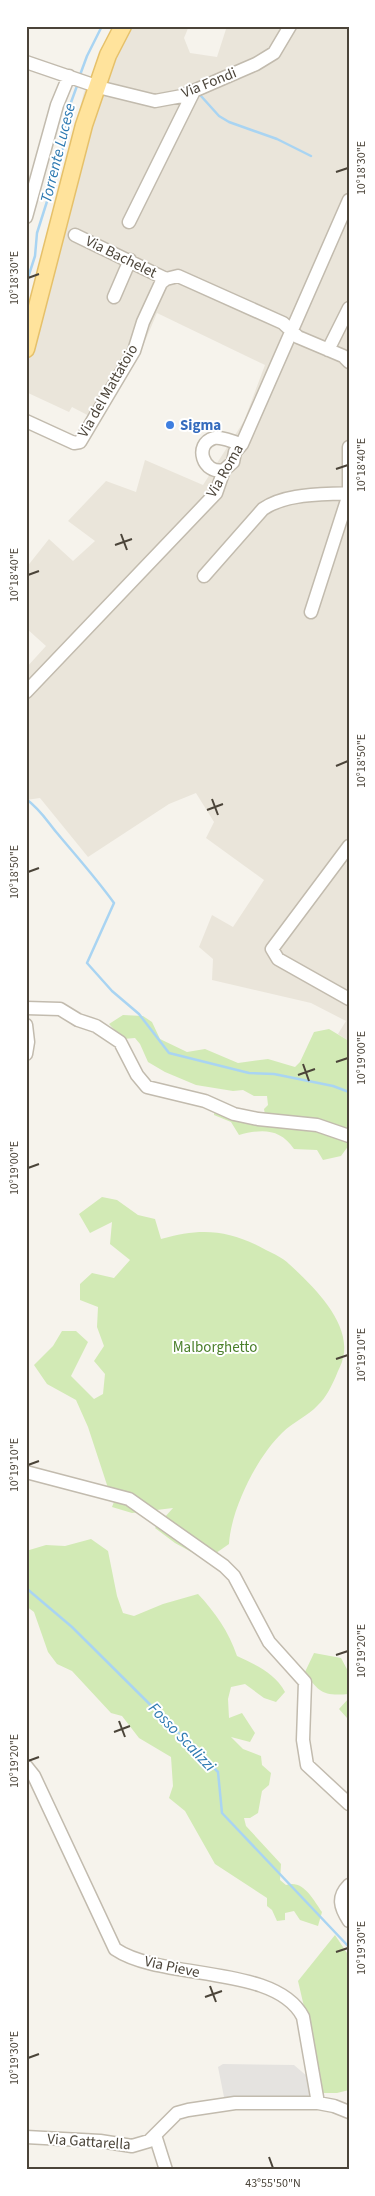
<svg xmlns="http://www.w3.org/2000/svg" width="375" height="2196" font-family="'Source Sans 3',sans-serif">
  <rect width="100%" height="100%" fill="#f6f3ec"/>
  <path fill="#eae5da" d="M 117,26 L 189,26 L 184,38 L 190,53 L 217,57 L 227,26 L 349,26 L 349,1041 L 338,1034 L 346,1021 L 311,1003 L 212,980 L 213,959 L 199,947 L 212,915 L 233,927 L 264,880 L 206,838 L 214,822 L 196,793 L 169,804 L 88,857 L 40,798 L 26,800 L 26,668 L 46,646 L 26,628 L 26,568 L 49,539 L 73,561 L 95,541 L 68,521 L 106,481 L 136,492 L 145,460 L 203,485 L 244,421 L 265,365 L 157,313 L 140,353 L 97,420 L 72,407 L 69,412 L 26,392 L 26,330 L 65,166 L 84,92 Z"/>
  <path fill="#d2eab5" d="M 123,1015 L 143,1016 L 152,1022 L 160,1039 L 187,1052 L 205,1049 L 238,1063 L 268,1059 L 295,1067 L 300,1062 L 314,1032 L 329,1029 L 349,1041 L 349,1145 L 341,1156 L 323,1160 L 317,1150 L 294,1149 C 280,1128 261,1129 239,1135 L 231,1122 L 214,1115 L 215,1105 L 265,1115 L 264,1109 L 268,1105 L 267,1096 L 254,1096 L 243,1090 L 233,1091 L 196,1085 L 165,1072 L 148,1062 L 140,1044 L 135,1038 L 123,1039 L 109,1024 Z
    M 102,1197 L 117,1200 L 138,1215 L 155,1219 L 161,1239 C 202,1227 230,1230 266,1250 C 274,1254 283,1258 289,1264 C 312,1285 352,1323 343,1358 C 342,1364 338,1370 336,1376 C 332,1385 326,1398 318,1405 C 308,1416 293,1422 282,1433 C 257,1457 231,1509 229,1544 L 206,1560 L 175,1543 L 155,1528 L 173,1508 L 132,1513 L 112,1507 L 119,1489 L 108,1488 L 88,1427 L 76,1400 L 47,1384 L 34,1365 L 53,1346 L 62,1331 L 76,1331 L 88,1342 L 71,1376 L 94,1399 L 103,1394 L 105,1374 L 94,1361 L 104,1346 L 97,1327 L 98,1307 L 80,1300 L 80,1284 L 92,1273 L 114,1278 L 130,1260 L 110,1244 L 112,1222 L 90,1233 L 79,1214 Z
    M 91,1539 L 108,1551 L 117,1596 L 123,1613 L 134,1616 L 163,1604 L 198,1594 C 215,1612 229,1632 237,1656 C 256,1665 275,1673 285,1692 L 276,1702 L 264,1698 L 245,1684 L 231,1687 L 228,1699 L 229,1718 L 242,1713 L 255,1733 L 250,1742 L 231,1737 L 243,1749 L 261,1756 L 262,1765 L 271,1773 L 269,1785 L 262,1791 L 258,1813 L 250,1818 L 244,1818 L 246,1826 L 281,1864 L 280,1880 L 286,1885 C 303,1879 313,1899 322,1912 L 318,1926 L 300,1920 L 294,1911 L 285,1913 L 285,1920 L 277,1921 L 272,1910 L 267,1906 L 267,1898 L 215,1864 L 185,1811 L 169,1798 L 173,1786 L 171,1757 L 139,1738 L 122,1716 L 111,1713 L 72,1671 L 57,1664 L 48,1652 L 34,1612 L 26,1606 L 26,1551 L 46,1545 L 65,1546 Z
    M 314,1653 L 341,1658 L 349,1673 L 349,1694 C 323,1696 319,1693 305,1672 Z
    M 349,1698 L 349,1730 L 347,1718 L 339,1709 Z
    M 335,1935 L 349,1956 L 349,2090 L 337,2093 L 319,2093 L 309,2028 L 298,1981 Z"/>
  <path fill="#e5e3e0" d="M 223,2064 L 294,2065 L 308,2077 L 313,2096 L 224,2097 L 218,2067 Z"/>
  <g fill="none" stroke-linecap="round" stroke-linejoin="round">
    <path stroke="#a9d4f2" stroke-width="2.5" d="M 80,75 L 87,56 L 102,26
      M 201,96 L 219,116 L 229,122 L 277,139 L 311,156
      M 26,284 L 35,256 L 37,233 L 62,154 L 69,108 L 78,83
      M 26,799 C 40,809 47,821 57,833 C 77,857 96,878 114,903 L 87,963 L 112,991 L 139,1014 L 169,1053 L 249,1073 L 274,1074 L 333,1086 L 349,1092
      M 26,1588 L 72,1627 L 218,1772 L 222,1813 L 349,1947"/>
    <defs>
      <path id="minor" d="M 26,62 L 102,88 L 155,101 L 182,96 L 256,64 L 274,53 L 290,26
        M 26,217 L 57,105 L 69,76
        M 129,222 L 194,91
        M 75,235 L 166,279
        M 114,297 L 130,260
        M 328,350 L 349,308
        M 26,421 L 74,443 L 80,442 L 134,351 L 143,322 L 161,283 L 166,279 L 178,276 L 283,323 L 298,337 L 343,356 L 349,362
        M 349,447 L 349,490
        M 224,470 C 203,475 193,444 214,438 C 223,436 233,443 242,444
        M 204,576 L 263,509 C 286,493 322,495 349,493
        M 311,612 L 349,494
        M 26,692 L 216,493 L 224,470 L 233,462 L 235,452 L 242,444 L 349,200
        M 349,846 L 272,949 L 278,959 L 349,999
        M 26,1008 L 60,1009 L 78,1020 L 96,1026 L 120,1042 L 137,1075 L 147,1087 L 205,1101 L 234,1114 L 258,1119 L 317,1125 L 349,1136
        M 26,1025 L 28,1042 L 26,1054
        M 26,1472 L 129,1499 L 224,1566 L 234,1576 L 269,1642 L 305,1682 L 303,1740 L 307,1765 L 349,1804
        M 26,1766 L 34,1776 L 115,1949 C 162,1981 276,1964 303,2017 L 318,2103 L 334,2106 L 349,2112
        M 349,1885 C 337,1897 340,1907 349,1921
        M 155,2135 L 166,2170
        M 26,2137 L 100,2141 L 132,2146 L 149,2141 L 177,2113 L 188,2110 L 235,2103 L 318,2103"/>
      <path id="major" d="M 26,349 L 84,125 L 108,55 L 123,26"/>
    </defs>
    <use href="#minor" stroke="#c2bbae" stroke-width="15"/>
    <use href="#major" stroke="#e6c16a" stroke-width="19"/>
    <use href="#minor" stroke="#fff" stroke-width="12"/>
    <use href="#major" stroke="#ffe39c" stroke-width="16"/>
  </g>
  <path fill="none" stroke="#4b4439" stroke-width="2" d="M 336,172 L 348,168M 28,278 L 39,274M 336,469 L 348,465M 121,534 L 127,550M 115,545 L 132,539M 28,575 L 39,571M 336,766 L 348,761M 212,799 L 218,815M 207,810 L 223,804M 28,872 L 39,868M 336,1062 L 348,1058M 303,1064 L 309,1081M 298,1075 L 315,1069M 28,1168 L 39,1164M 336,1359 L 348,1355M 28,1465 L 39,1461M 336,1655 L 348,1651M 119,1721 L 125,1737M 114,1732 L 130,1726M 28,1761 L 39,1757M 336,1952 L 348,1948M 210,1986 L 216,2002M 205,1997 L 222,1991M 28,2058 L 39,2054M 269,2157 L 273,2168"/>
  <circle fill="#3f7fe0" stroke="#fff" stroke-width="2" cx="170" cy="425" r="5"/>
  <g text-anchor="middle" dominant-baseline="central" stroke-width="4" stroke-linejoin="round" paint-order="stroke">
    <g font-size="15" fill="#4b4439" stroke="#fff">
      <text transform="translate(209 83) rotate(-22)">Via Fondi</text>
      <text transform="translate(121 257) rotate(26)">Via Bachelet</text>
      <text transform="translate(108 391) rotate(-60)">Via del Mattatoio</text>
      <text transform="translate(225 471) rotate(-60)">Via Roma</text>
      <text transform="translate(172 1967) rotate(12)">Via Pieve</text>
      <text transform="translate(89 2142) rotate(4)">Via Gattarella</text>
    </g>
    <g font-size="15" font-weight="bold" fill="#366cbe" stroke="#fff" text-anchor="start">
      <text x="180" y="425">Sigma</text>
    </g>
    <g font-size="15" fill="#4a7f2a" stroke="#fff">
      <text x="215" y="1347">Malborghetto</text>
    </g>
    <g font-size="16" font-style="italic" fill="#2e7ab2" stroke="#fff">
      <text transform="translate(58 153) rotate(-76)">Torrente Lucese</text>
      <text transform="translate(182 1737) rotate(46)">Fosso Scalizzi</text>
    </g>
  </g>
  <rect width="375" height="2196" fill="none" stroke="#ffffff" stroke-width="55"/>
  <rect x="28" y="28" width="320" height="2140" fill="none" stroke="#4b4439" stroke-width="2"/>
  <g font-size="12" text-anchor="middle" fill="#4b4439">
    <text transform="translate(361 168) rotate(-90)" y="4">10°18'30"E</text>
    <text transform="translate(14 278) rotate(-90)" y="4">10°18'30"E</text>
    <text transform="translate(361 465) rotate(-90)" y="4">10°18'40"E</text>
    <text transform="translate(14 575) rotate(-90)" y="4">10°18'40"E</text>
    <text transform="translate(361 761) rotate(-90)" y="4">10°18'50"E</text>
    <text transform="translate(14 872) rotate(-90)" y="4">10°18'50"E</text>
    <text transform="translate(361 1058) rotate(-90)" y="4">10°19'00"E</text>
    <text transform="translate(14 1168) rotate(-90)" y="4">10°19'00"E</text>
    <text transform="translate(361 1355) rotate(-90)" y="4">10°19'10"E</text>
    <text transform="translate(14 1465) rotate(-90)" y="4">10°19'10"E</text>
    <text transform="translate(361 1651) rotate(-90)" y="4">10°19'20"E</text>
    <text transform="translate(14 1761) rotate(-90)" y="4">10°19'20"E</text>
    <text transform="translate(361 1948) rotate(-90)" y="4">10°19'30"E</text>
    <text transform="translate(14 2058) rotate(-90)" y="4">10°19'30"E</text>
    <text x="273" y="2187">43°55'50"N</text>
  </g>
</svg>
